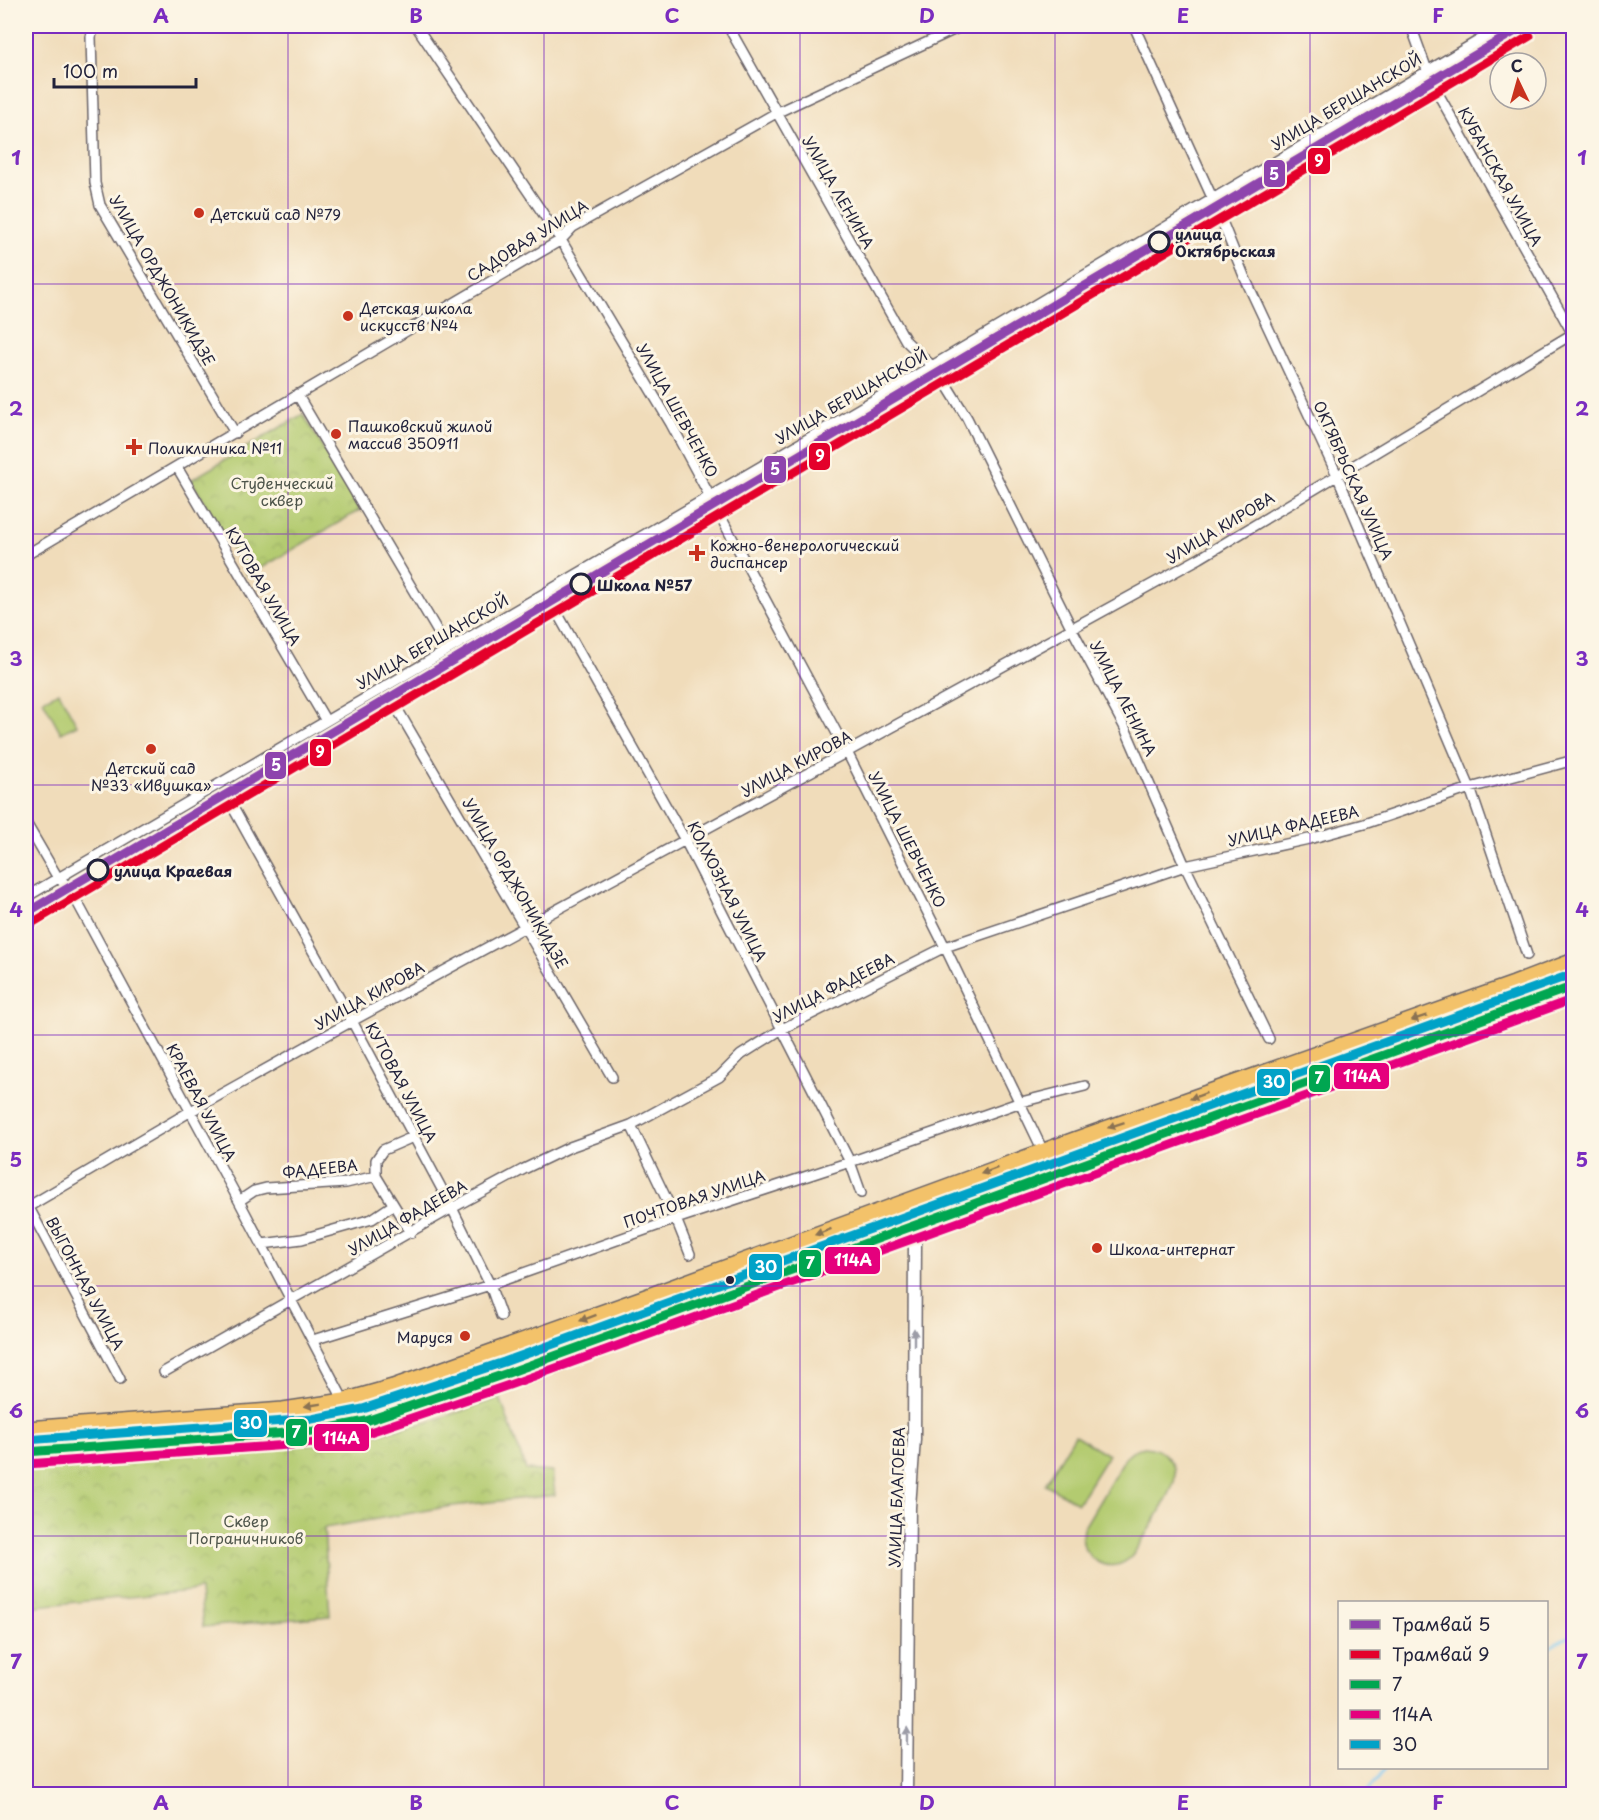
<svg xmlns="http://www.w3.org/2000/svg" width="1599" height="1820" font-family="'Playpen Sans',sans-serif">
  <defs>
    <pattern id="park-crowns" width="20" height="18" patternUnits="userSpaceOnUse" patternTransform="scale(1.5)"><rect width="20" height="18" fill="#b3cb70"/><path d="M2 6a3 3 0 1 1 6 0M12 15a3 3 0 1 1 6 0" fill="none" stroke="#9aae62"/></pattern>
  </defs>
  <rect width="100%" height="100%" fill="#fcf5e5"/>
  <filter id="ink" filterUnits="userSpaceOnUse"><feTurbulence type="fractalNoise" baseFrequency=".0167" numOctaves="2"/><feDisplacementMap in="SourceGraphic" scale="12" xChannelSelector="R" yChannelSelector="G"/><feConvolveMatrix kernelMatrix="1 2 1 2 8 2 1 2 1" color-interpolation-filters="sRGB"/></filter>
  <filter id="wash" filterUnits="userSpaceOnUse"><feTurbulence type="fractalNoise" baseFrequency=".008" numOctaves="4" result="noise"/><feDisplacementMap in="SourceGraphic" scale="24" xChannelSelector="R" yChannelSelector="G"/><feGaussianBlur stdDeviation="1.35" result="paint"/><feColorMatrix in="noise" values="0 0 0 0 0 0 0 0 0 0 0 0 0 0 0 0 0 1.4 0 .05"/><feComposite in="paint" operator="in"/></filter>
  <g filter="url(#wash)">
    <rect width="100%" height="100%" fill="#f0dcba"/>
    <path fill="url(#park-crowns)" stroke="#6a7656" stroke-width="1.5" d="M 303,414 L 360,510 L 248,576 L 191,480 Z
      M 500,1398 L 526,1470 L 552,1472 L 555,1495 L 452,1506 L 324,1528 L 330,1616 L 203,1627 L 200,1590 L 26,1607 L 26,1466 L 320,1444 L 367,1436 L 428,1422 Z"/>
    <path fill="#b3cb70" stroke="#6a7656" stroke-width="1.5" d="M 59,692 L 77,725 L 61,733 L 43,700 Z
      M 1075,1435 L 1108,1455 L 1078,1503 L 1045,1484 Z
      M 1145,1447 C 1163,1448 1179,1463 1174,1482 C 1170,1497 1142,1541 1132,1556 C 1111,1578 1077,1559 1083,1529 L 1125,1458 L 1136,1449 Z"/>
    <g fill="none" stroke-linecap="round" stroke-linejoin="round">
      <path stroke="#73c2ee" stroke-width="3" d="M 1546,1649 L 1574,1634
        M 1365,1794 L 1386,1768"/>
    </g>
  </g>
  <g filter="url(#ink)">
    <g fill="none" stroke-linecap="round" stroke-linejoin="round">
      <defs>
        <path id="minor" d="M 94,26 L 91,37 L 95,183 L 100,205 L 235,433
          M 416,26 L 561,240 L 671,424 L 847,752 L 945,947 L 1043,1151
          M 728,26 L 906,341 L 932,366
          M 1134,26 L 1215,204 L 1244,276 L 1337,475 L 1470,788 L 1527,955
          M 1411,26 L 1431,81 L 1574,336
          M 941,376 L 967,418 L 1072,629 L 1125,728 L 1185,866 L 1269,1039
          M 297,394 L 448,649
          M 177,467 L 326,721
          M 717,510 L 1536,26
          M 26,555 L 561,240 L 573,227 L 776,113 L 962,26
          M 555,609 L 685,840 L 850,1162 L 861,1193
          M 395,705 L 612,1077
          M 231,804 L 352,1021 L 452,1208 L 490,1285 L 501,1316
          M 26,823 L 58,878 L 69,887 L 239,1201 L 344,1401
          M 26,897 L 932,366 L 1503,26
          M 631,1125 L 676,1219 L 690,1254
          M 376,1176 L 376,1160 L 383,1150 L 413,1137
          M 239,1201 L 254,1191 L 266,1188 L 346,1183 L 376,1176 L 411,1233
          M 26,1202 L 120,1379
          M 26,1208 L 191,1111 L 352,1021 L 847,752 L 1200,558 L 1574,333
          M 262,1244 L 302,1239 L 372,1219 L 393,1205
          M 313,1340 L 490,1285 L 676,1219 L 850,1162 L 1021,1102 L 1085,1086
          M 164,1372 L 452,1208 L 524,1169 L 570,1147 L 631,1125 L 719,1077 L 741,1055 L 782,1029 L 945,947 L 1185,866 L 1309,839 L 1364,824 L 1470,788 L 1574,760"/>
        <path id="tertiary" d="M 903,1203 L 912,1227 L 915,1241 L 914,1439 L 909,1507 L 906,1794"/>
        <path id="primary" d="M 26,1429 L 283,1410 L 344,1401 L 393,1387 L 643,1298 L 1077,1139 L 1514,984 L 1574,961
          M 26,1452 L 314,1431 L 366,1421 L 508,1373 L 1574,986"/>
      </defs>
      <use href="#minor" stroke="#6a6367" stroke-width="12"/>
      <use href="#tertiary" stroke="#6a6367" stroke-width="15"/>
      <use href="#primary" stroke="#6a6367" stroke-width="18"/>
      <use href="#minor" stroke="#fff" stroke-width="9"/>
      <use href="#tertiary" stroke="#fff" stroke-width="12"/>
      <use href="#primary" stroke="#f3c26a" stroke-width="15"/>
      <defs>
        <path id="bus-1" d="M 26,1452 L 314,1431 L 366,1421 L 508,1373 L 1574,986"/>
        <path id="bus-2" d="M 27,1464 L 316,1443 L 370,1432 L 512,1384 L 1574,999"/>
        <path id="bus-3" d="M 26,1440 L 312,1419 L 363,1409 L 504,1362 L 1570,975"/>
      </defs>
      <use href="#bus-1" stroke="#fcf5e5" stroke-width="14"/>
      <use href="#bus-2" stroke="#fcf5e5" stroke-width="14"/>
      <use href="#bus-3" stroke="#fcf5e5" stroke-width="14"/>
      <use href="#bus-1" stroke="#00a651" stroke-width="9"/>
      <use href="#bus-2" stroke="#e5007d" stroke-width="9"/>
      <use href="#bus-3" stroke="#02a2c7" stroke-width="9"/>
      <defs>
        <path id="tram-1" d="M 26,913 L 1524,26"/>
        <path id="tram-2" d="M 32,923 L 1530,36"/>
      </defs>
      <use href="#tram-1" stroke="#fcf5e5" stroke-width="14"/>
      <use href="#tram-2" stroke="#fcf5e5" stroke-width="14"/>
      <use href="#tram-1" stroke="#8e44ad" stroke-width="9"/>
      <use href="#tram-2" stroke="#e4002b" stroke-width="9"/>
    </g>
    <defs><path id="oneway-solid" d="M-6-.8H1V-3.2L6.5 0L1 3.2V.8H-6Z" transform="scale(1.5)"/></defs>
    <g fill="#8a7252">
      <use href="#oneway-solid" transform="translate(1419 1018) rotate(161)"/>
      <use href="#oneway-solid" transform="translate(1198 1096) rotate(160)"/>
      <use href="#oneway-solid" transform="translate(1116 1125) rotate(161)"/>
      <use href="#oneway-solid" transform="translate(989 1171) rotate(160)"/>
      <use href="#oneway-solid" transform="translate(823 1232) rotate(160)"/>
      <use href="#oneway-solid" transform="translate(588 1318) rotate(160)"/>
      <use href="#oneway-solid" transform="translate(313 1405) rotate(171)"/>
    </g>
    <g fill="#9c9ca7">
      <use href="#oneway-solid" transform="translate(914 1337) rotate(-90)"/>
      <use href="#oneway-solid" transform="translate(907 1736) rotate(-89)"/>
    </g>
  </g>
  <path fill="none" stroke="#7b2cbf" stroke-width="1.5" stroke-opacity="0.55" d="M 288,26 L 288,1794M 544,26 L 544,1794M 800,26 L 800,1794M 1055,26 L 1055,1794M 1310,26 L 1310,1794M 26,284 L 1574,284M 26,534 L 1574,534M 26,785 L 1574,785M 26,1035 L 1574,1035M 26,1286 L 1574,1286M 26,1536 L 1574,1536"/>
  <g fill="#c8321e" stroke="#fcf5e5" stroke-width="2">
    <circle cx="199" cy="213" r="6"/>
    <circle cx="348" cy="316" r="6"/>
    <circle cx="336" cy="434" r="6"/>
    <path d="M131 438h6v6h6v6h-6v6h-6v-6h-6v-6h6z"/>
    <path d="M694 544h6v6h6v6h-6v6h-6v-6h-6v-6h6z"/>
    <circle cx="151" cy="749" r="6"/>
    <circle cx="1097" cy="1248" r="6"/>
    <circle cx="465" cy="1336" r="6"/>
  </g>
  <g fill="#fcf5e5" stroke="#22223b" stroke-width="3">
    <circle cx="1159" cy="242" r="10"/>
    <circle cx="581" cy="584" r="10"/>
    <circle cx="98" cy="870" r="10"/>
  </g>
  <circle fill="#22223b" stroke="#fcf5e5" stroke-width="2" cx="730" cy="1280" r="5"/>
  <g text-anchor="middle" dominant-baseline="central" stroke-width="6" stroke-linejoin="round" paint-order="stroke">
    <g font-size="15" fill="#22223b" stroke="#fcf5e5">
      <text transform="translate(1346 101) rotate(-31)">УЛИЦА БЕРШАНСКОЙ</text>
      <text transform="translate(1501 176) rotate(61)">КУБАНСКАЯ УЛИЦА</text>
      <text transform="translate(839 192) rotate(60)">УЛИЦА ЛЕНИНА</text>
      <text transform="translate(527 240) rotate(-32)">САДОВАЯ УЛИЦА</text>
      <text transform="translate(163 280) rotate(60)">УЛИЦА ОРДЖОНИКИДЗЕ</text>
      <text transform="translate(851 396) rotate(-30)">УЛИЦА БЕРШАНСКОЙ</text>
      <text transform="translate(678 410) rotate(61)">УЛИЦА ШЕВЧЕНКО</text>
      <text transform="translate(1354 480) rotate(66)">ОКТЯБРЬСКАЯ УЛИЦА</text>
      <text transform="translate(1220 527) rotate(-31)">УЛИЦА КИРОВА</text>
      <text transform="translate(264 586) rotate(60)">КУТОВАЯ УЛИЦА</text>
      <text transform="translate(432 641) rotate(-30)">УЛИЦА БЕРШАНСКОЙ</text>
      <text transform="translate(1124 698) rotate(63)">УЛИЦА ЛЕНИНА</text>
      <text transform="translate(796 763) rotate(-28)">УЛИЦА КИРОВА</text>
      <text transform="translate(1293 825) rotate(-13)">УЛИЦА ФАДЕЕВА</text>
      <text transform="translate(908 839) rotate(63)">УЛИЦА ШЕВЧЕНКО</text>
      <text transform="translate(516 883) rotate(60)">УЛИЦА ОРДЖОНИКИДЗЕ</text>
      <text transform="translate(728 891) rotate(63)">КОЛХОЗНАЯ УЛИЦА</text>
      <text transform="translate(833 987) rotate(-27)">УЛИЦА ФАДЕЕВА</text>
      <text transform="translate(369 995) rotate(-29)">УЛИЦА КИРОВА</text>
      <text transform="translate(402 1082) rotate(62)">КУТОВАЯ УЛИЦА</text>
      <text transform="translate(202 1102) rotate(62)">КРАЕВАЯ УЛИЦА</text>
      <text transform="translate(320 1168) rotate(-6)">ФАДЕЕВА</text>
      <text transform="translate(694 1198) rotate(-19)">ПОЧТОВАЯ УЛИЦА</text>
      <text transform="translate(407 1217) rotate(-30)">УЛИЦА ФАДЕЕВА</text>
      <text transform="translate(86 1283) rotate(62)">ВЫГОННАЯ УЛИЦА</text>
      <text transform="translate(896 1497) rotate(-88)">УЛИЦА БЛАГОЕВА</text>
    </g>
    <g font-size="15" fill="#22223b" stroke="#fcf5e5" text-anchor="start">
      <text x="211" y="213">Детский сад №79</text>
      <text x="360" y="307">Детская школа<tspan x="360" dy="17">искусств №4</tspan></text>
      <text x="348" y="425">Пашковский жилой<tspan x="348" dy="17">массив 350911</tspan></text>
      <text x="148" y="447">Поликлиника №11</text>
      <text x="710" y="544">Кожно-венерологический<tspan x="710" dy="17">диспансер</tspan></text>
      <text x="151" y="767" text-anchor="middle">Детский сад<tspan x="151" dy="17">№33 «Ивушка»</tspan></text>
      <text x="1109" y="1248">Школа-интернат</text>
      <text x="453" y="1336" text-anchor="end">Маруся</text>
    </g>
    <g font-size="15" font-weight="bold" fill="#22223b" stroke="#fcf5e5" text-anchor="start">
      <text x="1175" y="233">улица<tspan x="1175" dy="17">Октябрьская</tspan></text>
      <text x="597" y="584">Школа №57</text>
      <text x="114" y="870">улица Краевая</text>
    </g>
    <g font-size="15" fill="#4e554b" stroke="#fcf5e5">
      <text x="282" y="482">Студенческий<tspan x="282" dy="17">сквер</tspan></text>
      <text x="246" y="1520">Сквер<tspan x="246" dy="17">Пограничников</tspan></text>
    </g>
  </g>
  <g stroke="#fcf5e5" stroke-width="2">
    <rect x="1307" y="147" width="24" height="28" rx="6" fill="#e4002b"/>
    <rect x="1263" y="159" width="23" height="29" rx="6" fill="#8e44ad"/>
    <rect x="808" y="442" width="23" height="29" rx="6" fill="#e4002b"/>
    <rect x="763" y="455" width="24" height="29" rx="6" fill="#8e44ad"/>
    <rect x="309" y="738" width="23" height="29" rx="6" fill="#e4002b"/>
    <rect x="264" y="751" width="23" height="29" rx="6" fill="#8e44ad"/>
    <rect x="1333" y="1062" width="57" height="28" rx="6" fill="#e5007d"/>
    <rect x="1308" y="1064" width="23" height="29" rx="6" fill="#00a651"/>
    <rect x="1256" y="1068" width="35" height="29" rx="6" fill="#02a2c7"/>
    <rect x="824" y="1246" width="57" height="29" rx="6" fill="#e5007d"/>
    <rect x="798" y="1249" width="24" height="29" rx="6" fill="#00a651"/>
    <rect x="748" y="1253" width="35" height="28" rx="6" fill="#02a2c7"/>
    <rect x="233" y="1409" width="35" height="29" rx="6" fill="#02a2c7"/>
    <rect x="285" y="1418" width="23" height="29" rx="6" fill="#00a651"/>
    <rect x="313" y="1423" width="57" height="29" rx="6" fill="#e5007d"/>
  </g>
  <g font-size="16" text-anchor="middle" font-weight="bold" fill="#fff">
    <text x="1319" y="167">9</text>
    <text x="1274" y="180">5</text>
    <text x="820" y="462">9</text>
    <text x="775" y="475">5</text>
    <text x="320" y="758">9</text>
    <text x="276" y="771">5</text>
    <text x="1362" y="1082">114А</text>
    <text x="1319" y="1084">7</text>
    <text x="1274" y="1088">30</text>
    <text x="853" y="1266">114А</text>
    <text x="810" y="1269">7</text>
    <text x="766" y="1273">30</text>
    <text x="251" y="1429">30</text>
    <text x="296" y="1438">7</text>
    <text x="341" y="1444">114А</text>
  </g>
  <rect width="1599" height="1820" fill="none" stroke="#fcf5e5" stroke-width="66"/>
  <rect x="1338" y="1601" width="210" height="168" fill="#fcf5e5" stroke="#a5a1a1" stroke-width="1.5"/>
  <rect x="1350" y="1620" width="30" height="9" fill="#8e44ad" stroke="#a5a1a1" stroke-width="1.5"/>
  <text x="1392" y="1631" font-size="18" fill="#22223b">Трамвай 5</text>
  <rect x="1350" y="1650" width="30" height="9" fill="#e4002b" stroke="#a5a1a1" stroke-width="1.5"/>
  <text x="1392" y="1661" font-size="18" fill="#22223b">Трамвай 9</text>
  <rect x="1350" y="1680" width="30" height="9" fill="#00a651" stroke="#a5a1a1" stroke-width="1.5"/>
  <text x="1392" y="1691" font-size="18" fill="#22223b">7</text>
  <rect x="1350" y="1710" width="30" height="9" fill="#e5007d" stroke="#a5a1a1" stroke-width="1.5"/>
  <text x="1392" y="1721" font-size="18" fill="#22223b">114А</text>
  <rect x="1350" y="1740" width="30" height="9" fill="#02a2c7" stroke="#a5a1a1" stroke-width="1.5"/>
  <text x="1392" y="1751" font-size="18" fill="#22223b">30</text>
  <g transform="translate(1518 81) rotate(355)"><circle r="28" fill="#fcf5e5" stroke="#a5a1a1" stroke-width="1.5"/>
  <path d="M0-4.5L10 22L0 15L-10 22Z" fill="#c8321e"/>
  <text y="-9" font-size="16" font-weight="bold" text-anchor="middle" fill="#22223b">С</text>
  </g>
  <path d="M54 78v9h142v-9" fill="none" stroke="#22223b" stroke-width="3"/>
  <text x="63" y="78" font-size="18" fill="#22223b" stroke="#fcf5e5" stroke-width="4.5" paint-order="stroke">100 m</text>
  <rect x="33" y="33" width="1533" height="1754" fill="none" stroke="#7b2cbf" stroke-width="2"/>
  <g font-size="20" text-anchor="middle" font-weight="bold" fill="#7b2cbf">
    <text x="161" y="23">A</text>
    <text x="416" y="23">B</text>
    <text x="672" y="23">C</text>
    <text x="927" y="23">D</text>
    <text x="1183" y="23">E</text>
    <text x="1438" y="23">F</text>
    <text x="16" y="165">1</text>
    <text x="1582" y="165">1</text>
    <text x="16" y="416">2</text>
    <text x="1582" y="416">2</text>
    <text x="16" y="666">3</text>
    <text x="1582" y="666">3</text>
    <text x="16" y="917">4</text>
    <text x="1582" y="917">4</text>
    <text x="16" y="1167">5</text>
    <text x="1582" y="1167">5</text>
    <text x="16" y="1418">6</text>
    <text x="1582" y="1418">6</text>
    <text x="16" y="1669">7</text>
    <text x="1582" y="1669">7</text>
    <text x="161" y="1810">A</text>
    <text x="416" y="1810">B</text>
    <text x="672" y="1810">C</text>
    <text x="927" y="1810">D</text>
    <text x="1183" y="1810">E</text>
    <text x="1438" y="1810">F</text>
  </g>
</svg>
